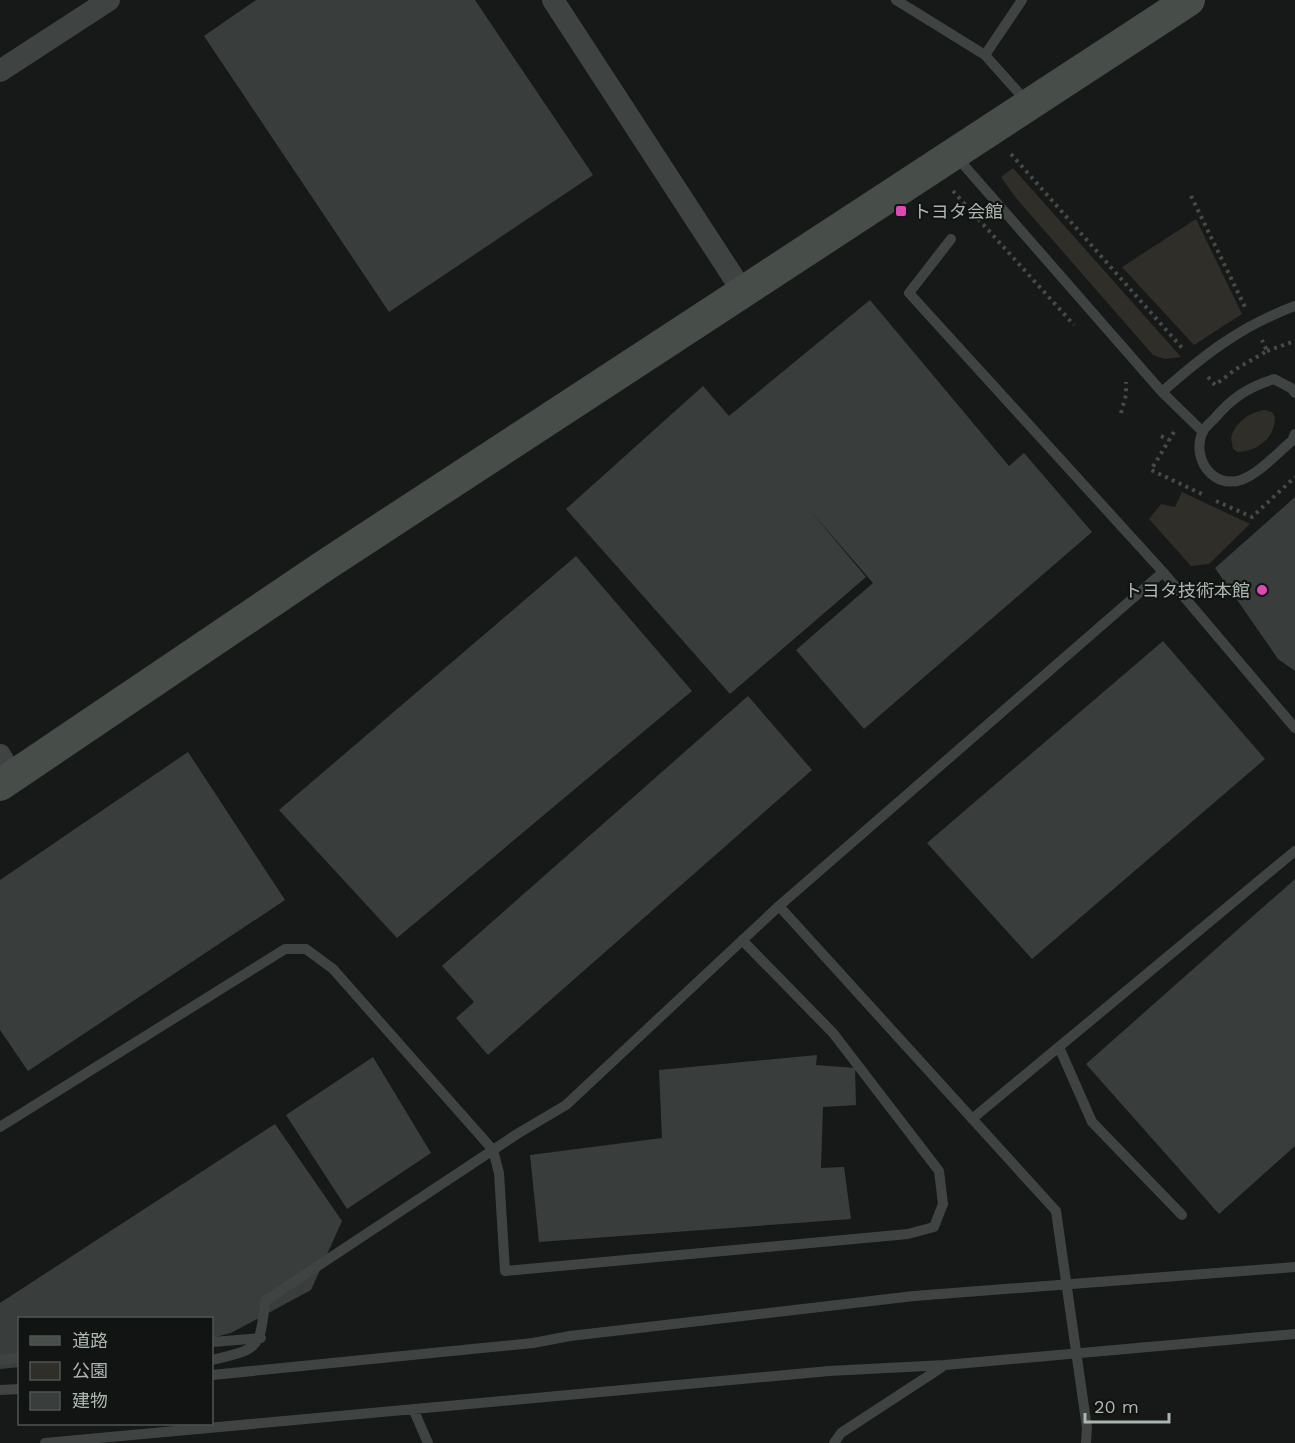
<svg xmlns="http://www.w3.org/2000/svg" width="1295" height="1443" viewBox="0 0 1295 1443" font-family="'Work Sans','Noto Sans JP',sans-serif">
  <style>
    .green { fill: #302e28 }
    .building { fill: #393e3c }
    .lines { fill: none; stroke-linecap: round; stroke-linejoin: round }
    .path { stroke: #454b47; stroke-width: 4; stroke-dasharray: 3 4.5; stroke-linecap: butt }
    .lane { stroke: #3f4442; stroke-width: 10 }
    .street { stroke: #3f4442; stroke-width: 22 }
    .secondary { stroke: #474d49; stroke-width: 32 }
    .lane-bridge { stroke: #3f4442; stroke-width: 10 }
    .poi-dot { fill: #df48b5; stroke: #121413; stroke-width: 2 }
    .labels { text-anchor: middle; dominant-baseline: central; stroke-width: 4.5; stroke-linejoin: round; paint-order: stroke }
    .poi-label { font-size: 18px; fill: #abb7ae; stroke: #121413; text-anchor: start }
  </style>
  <rect width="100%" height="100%" fill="#171918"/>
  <path class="green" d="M1013,168L1181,357L1165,359L1153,355L1016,198L1001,177Z
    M1196,219L1242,314L1194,345L1122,267Z
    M1264,410L1272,412L1275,417C1275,438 1258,451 1238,452L1233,449L1231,438C1235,422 1249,413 1264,410Z
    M1182,492L1250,524L1209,564L1191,566L1149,519L1161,504L1175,507Z"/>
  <path class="building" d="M256,0H475L593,175L389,312L204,36Z
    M870,300L1009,466L1024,453L1092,532L864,729L796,650L873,583L809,509L866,577L730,694L566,509L703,386L729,416Z
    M1295,497V671L1278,659L1215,568Z
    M576,556L692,691L397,938L279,810Z
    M1163,641L1265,759L1032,959L927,843Z
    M748,696L812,770L488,1055L456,1018L474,1002L442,966Z
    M188,752L285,900L28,1071L0,1030V880Z
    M1295,879V1146L1219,1214L1086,1064Z
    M817,1055L816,1065L855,1068L856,1105L823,1107L821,1168L844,1167L851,1219L539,1242L530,1155L662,1138L659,1070Z
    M373,1057L431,1153L347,1209L286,1115Z
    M275,1124L342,1221L311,1290L231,1333L212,1338V1318H20V1367L0,1369V1303Z"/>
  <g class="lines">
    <path class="path" d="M1011,154L1183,349
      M953,191L1074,325
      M1191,196L1245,307
      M1267,351L1295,341
      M1208,377L1215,385L1236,369L1267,351L1262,340
      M1121,413L1126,395V382
      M1174,432L1151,470L1204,495
      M1161,436L1169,440
      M1216,501L1252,517L1295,477"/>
    <path class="lane" d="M896,0L985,55L1027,102
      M985,55L1022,0
      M955,155L1162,392C1205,354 1241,326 1295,306
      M951,239L909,293L1163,572L1295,728
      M1162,392L1203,432
      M1295,393L1291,388L1274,379C1248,387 1232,398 1214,419C1210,423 1204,428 1202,433C1192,458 1212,489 1241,480C1260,473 1276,454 1292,441L1295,434
      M779,906L1056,1211
      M1059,1047L1092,1122L1182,1215
      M972,1119L1295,851
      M0,1127L285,949H306L333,969L493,1150L499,1173L505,1271L908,1234L934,1227L943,1204L939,1171L833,1033L742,940
      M212,1342L261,1338
      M0,1360L20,1358
      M212,1360C259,1349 260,1349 265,1301L517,1134L566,1105L779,906L1163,572
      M212,1375L533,1343L570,1336L914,1296L1295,1267
      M0,1390L20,1389
      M414,1411L428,1443
      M45,1443L829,1371L945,1365L1295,1334
      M834,1443L841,1433L942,1367
      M1086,1443L1087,1428"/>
    <path class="street" d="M553,0L743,292
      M0,71L109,0
      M0,755L13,777"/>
    <path class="secondary" d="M0,785L324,566L1189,0"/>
    <path class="lane-bridge" d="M1056,1211L1087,1428"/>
  </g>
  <g class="poi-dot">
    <rect x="895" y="205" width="12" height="12" rx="3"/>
    <circle cx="1262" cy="590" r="6"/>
  </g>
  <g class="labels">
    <g class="poi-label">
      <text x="913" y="211">トヨタ会館</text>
      <text x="1250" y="590" text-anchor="end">トヨタ技術本館</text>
    </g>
  </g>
  <rect x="18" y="1317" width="195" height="108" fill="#121413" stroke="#4f5551" stroke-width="1.5"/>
  <rect x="30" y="1336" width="30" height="9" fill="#474d49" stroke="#4f5551" stroke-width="1.5"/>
  <text x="72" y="1347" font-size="18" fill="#abb7ae">道路</text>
  <rect x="30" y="1362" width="30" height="18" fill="#302e28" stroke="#4f5551" stroke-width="1.5"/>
  <text x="72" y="1377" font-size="18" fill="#abb7ae">公園</text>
  <rect x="30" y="1392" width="30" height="18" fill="#393e3c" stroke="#4f5551" stroke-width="1.5"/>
  <text x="72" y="1407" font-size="18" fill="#abb7ae">建物</text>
  <path d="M1085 1413v9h84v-9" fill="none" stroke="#abb7ae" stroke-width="3"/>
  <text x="1094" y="1413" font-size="18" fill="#abb7ae" stroke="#121413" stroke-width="4.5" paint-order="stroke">20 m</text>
</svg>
